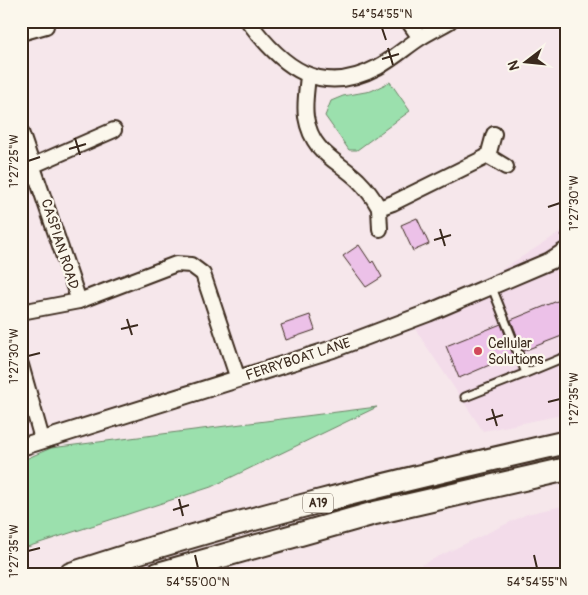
<svg xmlns="http://www.w3.org/2000/svg" width="588" height="595" viewBox="0 0 588 595" font-family="Pangolin,sans-serif">
  <style>
    .built { fill: #f3dcea }
    .green { fill: #9be0ad; stroke: #6b8566 }
    .building { fill: #ecc1e8; stroke: #3b2a1e }
    .lines { fill: none; stroke-linecap: round; stroke-linejoin: round }
    .service-casing { stroke: #3b2a1e; stroke-width: 11 }
    .minor-casing { stroke: #3b2a1e; stroke-width: 18 }
    .tertiary-casing { stroke: #3b2a1e; stroke-width: 20 }
    .trunk-casing { stroke: #3b2a1e; stroke-width: 26 }
    .path { stroke: #3b2a1e; stroke-width: 2.5; stroke-dasharray: 4 4; stroke-linecap: butt }
    .service { stroke: #fbf7ec; stroke-width: 7 }
    .minor { stroke: #fbf7ec; stroke-width: 14 }
    .tertiary { stroke: #fbf7ec; stroke-width: 16 }
    .trunk { stroke: #fbf7ec; stroke-width: 22 }
    .ticks { fill: none; stroke: #3b2a1e; stroke-width: 2 }
    .poi-dot { fill: #d1495b; stroke: #fbf7ec; stroke-width: 2 }
    .labels { text-anchor: middle; dominant-baseline: central; stroke-width: 4.5; stroke-linejoin: round; paint-order: stroke }
    .shield { fill: #fbf7ec; stroke: #75685c; stroke-width: 1 }
    .shield-label { font-size: 12px; font-weight: bold; fill: #3b2a1e }
    .street-label { font-size: 14px; fill: #3b2a1e; stroke: #fbf7ec }
    .poi-label { font-size: 14px; fill: #3b2a1e; stroke: #fbf7ec; text-anchor: start }
    .neatline { fill: none; stroke: #3b2a1e; stroke-width: 2 }
    .ticks-label { font-size: 12px; text-anchor: middle; fill: #3b2a1e }
  </style>
  <rect width="100%" height="100%" fill="#f6e7eb"/>
  <filter id="ink" filterUnits="userSpaceOnUse"><feTurbulence type="fractalNoise" baseFrequency=".02" numOctaves="2"/><feDisplacementMap in="SourceGraphic" scale="10" xChannelSelector="R" yChannelSelector="G"/><feConvolveMatrix kernelMatrix="1 2 1 2 8 2 1 2 1" color-interpolation-filters="sRGB"/></filter>
  <g filter="url(#ink)">
    <path class="built" d="M567,228V414L483,431L413,326Z
      M567,505V574H402L527,514Z"/>
    <path class="green" d="M390,82L410,111L357,150H349L325,116L331,101L343,96L371,91Z
      M377,407L211,487L21,549V461L51,448Z"/>
    <path class="building" d="M417,218L429,244L413,251L401,225Z
      M359,245L371,263L373,261L382,277L366,287L343,256Z
      M567,297V334L523,351L511,320Z
      M310,315L315,330L286,340L281,325Z
      M501,324L513,355L459,378L446,346Z"/>
    <g class="lines">
      <g class="service-casing">
        <path id="service" d="M491,285L526,373L567,356
          M465,397L526,373"/>
      </g>
      <g class="minor-casing">
        <path id="minor" d="M248,21C282,67 320,98 378,67C393,59 406,47 420,38C429,32 440,27 450,21
          M408,21L420,38
          M21,33L46,26
          M308,75C307,89 304,104 306,117C312,153 336,159 358,180C367,189 373,197 379,208L393,203L488,156L494,134
          M21,132L79,301
          M488,156L506,167
          M34,165L114,130
          M379,208L380,229
          M21,312L79,301L176,264L191,265L203,274L238,379
          M21,365L42,439"/>
      </g>
      <g class="tertiary-casing">
        <path id="tertiary" d="M21,447L333,349L428,313L550,261L567,250"/>
      </g>
      <g class="trunk-casing">
        <path id="trunk" d="M71,574C233,520 400,480 567,442
          M158,574L375,513L567,469"/>
      </g>
      <path class="path" d="M561,236L567,230"/>
      <use href="#service" class="service"/>
      <use href="#minor" class="minor"/>
      <use href="#tertiary" class="tertiary"/>
      <use href="#trunk" class="trunk"/>
    </g>
  </g>
  <path class="ticks" d="M382,28L386,40M388,48L393,65M382,59L399,54M75,138L80,155M69,149L86,144M28,161L40,157M548,207L560,203M440,229L445,246M434,240L451,235M127,319L132,335M121,329L138,325M28,356L40,353M548,402L560,399M492,409L497,426M486,420L503,415M179,499L183,516M173,510L189,505M28,551L40,548M195,555L198,568M534,555L537,568"/>
  <circle class="poi-dot" cx="478" cy="351" r="5"/>
  <g class="labels">
    <rect class="shield" x="303" y="493.5" width="30" height="19" rx="4"/>
    <g class="shield-label">
      <text x="318" y="503">A19</text>
    </g>
    <g class="street-label">
      <text transform="translate(60 244) rotate(72)">CASPIAN ROAD</text>
      <text transform="translate(298 359) rotate(-18)">FERRYBOAT LANE</text>
    </g>
    <g class="poi-label">
      <text x="488" y="343">Cellular<tspan x="488" dy="16">Solutions</tspan></text>
    </g>
  </g>
  <rect width="588" height="595" fill="none" stroke="#fbf7ec" stroke-width="55"/>
  <g transform="translate(526 62) rotate(254)" stroke="#fbf7ec" stroke-width="4" paint-order="stroke">
  <path d="M0-4L9 19L0 12L-9 19Z" fill="#3b2a1e"/>
  <text y="-8" font-size="14" font-weight="bold" text-anchor="middle" fill="#3b2a1e">N</text>
  </g>
  <rect x="28" y="28" width="532" height="540" class="neatline"/>
  <g class="ticks-label">
    <text x="382" y="18">54°54'55"N</text>
    <text transform="translate(14 161) rotate(-90)" y="4">1°27'25"W</text>
    <text transform="translate(574 203) rotate(-90)" y="4">1°27'30"W</text>
    <text transform="translate(14 356) rotate(-90)" y="4">1°27'30"W</text>
    <text transform="translate(574 399) rotate(-90)" y="4">1°27'35"W</text>
    <text transform="translate(14 551) rotate(-90)" y="4">1°27'35"W</text>
    <text x="198" y="586">54°55'00"N</text>
    <text x="537" y="586">54°54'55"N</text>
  </g>
</svg>
